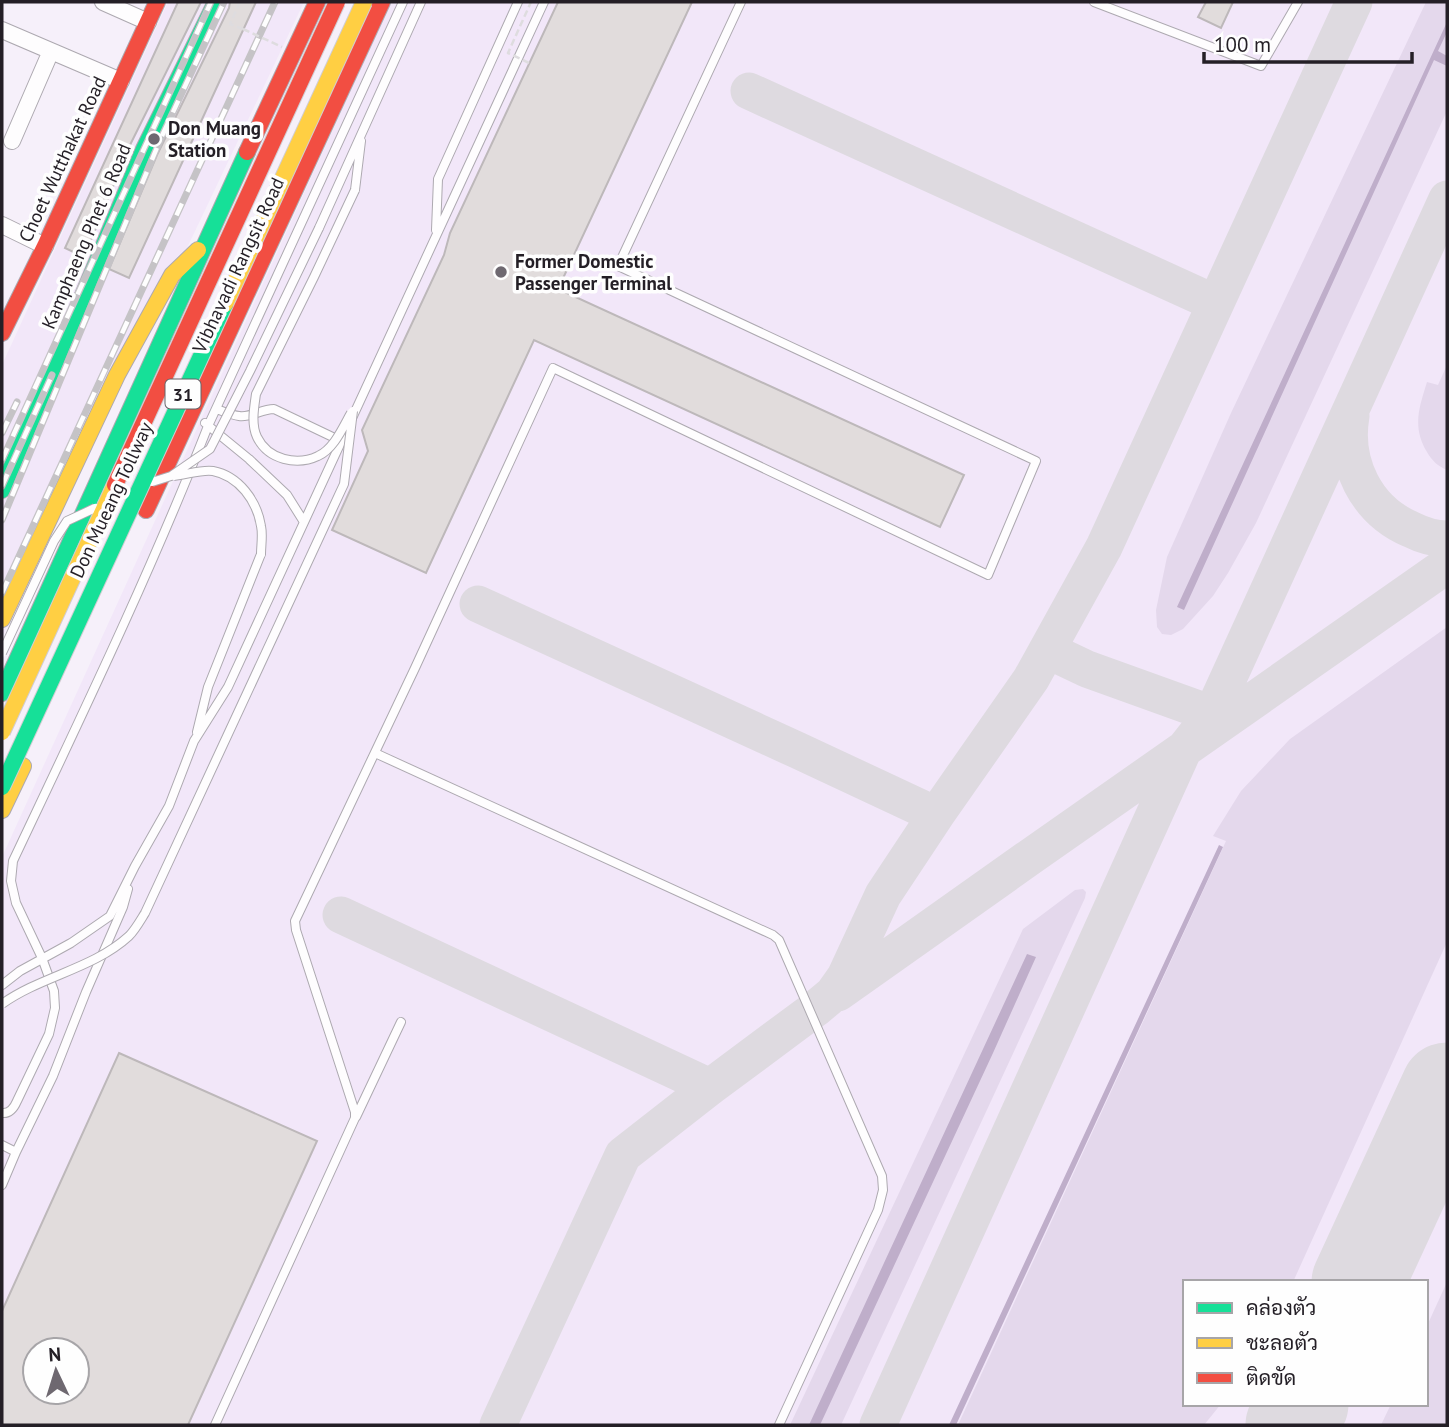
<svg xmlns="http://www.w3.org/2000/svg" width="1449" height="1427" viewBox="0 0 1449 1427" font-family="'PT Sans',Sarabun,sans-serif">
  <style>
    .built { fill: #f2e7f9; fill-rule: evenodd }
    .green { fill: #e4d8ec }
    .water { fill: #bfaeca }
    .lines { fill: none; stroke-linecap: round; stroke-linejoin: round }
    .taxiway { stroke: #dedae0; stroke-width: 37 }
    .runway { stroke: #dedae0; stroke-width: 93 }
    .building { fill: #e1dcdc; stroke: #bdb8ba; stroke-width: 2; fill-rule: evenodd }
    .lane-casing { stroke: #ada9b0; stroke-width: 10 }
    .street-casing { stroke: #ada9b0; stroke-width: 18 }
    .fast-casing { stroke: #ada9b0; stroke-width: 18 }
    .slow-casing { stroke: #ada9b0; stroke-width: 18 }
    .jam-casing { stroke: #ada9b0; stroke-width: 18 }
    .path { stroke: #dedcdf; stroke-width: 2.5; stroke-dasharray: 7 3.5; stroke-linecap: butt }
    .lane { stroke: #fefdfe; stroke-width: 8 }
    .street { stroke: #fefdfe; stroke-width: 16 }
    .fast { stroke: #16e098; stroke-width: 16 }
    .slow { stroke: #ffcf43; stroke-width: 16 }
    .jam { stroke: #f24e42; stroke-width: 16 }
    .rail-casing { stroke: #c5c3c6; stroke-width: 7 }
    .rail { stroke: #fefefe; stroke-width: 4.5; stroke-dasharray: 13; stroke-linecap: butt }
    .lane-bridge-casing { stroke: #ada9b0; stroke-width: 10; stroke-linecap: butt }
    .fast-bridge-casing { stroke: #d0cdd2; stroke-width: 18; stroke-linecap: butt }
    .slow-bridge-casing { stroke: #d0cdd2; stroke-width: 18; stroke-linecap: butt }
    .jam-bridge-casing { stroke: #d0cdd2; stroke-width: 18; stroke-linecap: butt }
    .path-bridge { stroke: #dedcdf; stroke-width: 2.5; stroke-dasharray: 7 3.5; stroke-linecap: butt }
    .lane-bridge { stroke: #fefdfe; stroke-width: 8 }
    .fast-bridge { stroke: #16e098; stroke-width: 16 }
    .slow-bridge { stroke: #ffcf43; stroke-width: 16 }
    .jam-bridge { stroke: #f24e42; stroke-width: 16 }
    .poi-dot { fill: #6e6870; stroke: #fefefe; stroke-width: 2.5 }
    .labels { text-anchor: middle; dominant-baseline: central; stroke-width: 7; stroke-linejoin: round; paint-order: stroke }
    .shield { fill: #fefefe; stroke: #656267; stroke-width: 2 }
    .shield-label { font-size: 18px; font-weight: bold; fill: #241f26 }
    .poi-label { font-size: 19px; font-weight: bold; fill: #241f26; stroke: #fefefe; text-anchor: start }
    .street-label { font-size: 19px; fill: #241f26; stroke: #fefefe }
  </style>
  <rect width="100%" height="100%" fill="#f6f0fa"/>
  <path class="built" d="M168,2H304L2,637V365Z
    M391,2H1447V1425H2V857ZM1185,1282H1426V1404H1185ZM35,1350H77V1392H35Z"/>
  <path class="green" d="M1426,2H1447V111L1256,523L1228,573L1213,596L1183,629L1171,635L1162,634L1157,627L1156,610L1167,557L1231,413Z
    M1447,365V470C1438,466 1432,461 1427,452C1412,427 1419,408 1427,382L1438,385Z
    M1447,627V942L1293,1282H1185V1404H1221L1204,1425H958L1226,841L1213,836L1241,791L1290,739Z
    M1083,889L1086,892L1085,898L841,1425H790L1023,929L1075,890Z
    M1447,1282V1425H1381L1391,1404H1426V1328Z"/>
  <path class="water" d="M1447,22V32L1438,51L1447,56V66L1434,60L1184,610L1177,607Z
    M1219,845L1223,847L956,1425H949Z
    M1027,954L1036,957L993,1053L820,1425H809Z"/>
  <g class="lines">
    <path class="taxiway" d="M749,91L1215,303
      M1351,416C1343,463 1366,510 1410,529C1422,535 1434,539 1447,539
      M478,604L797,750L936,815
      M1047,650L1087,669L1212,714
      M341,915L710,1087
      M838,993L1030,857L1447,565
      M498,1425L623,1155L710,1087L815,1009L833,994L845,977L883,895L936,815L1031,679L1104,547L1354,2
      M878,1425L1183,751L1212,714L1447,199
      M1265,1425L1281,1404"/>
    <path class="runway" d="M1358,1282L1447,1089
      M1292,1425L1302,1404"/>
  </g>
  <path class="building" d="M178,2H201L131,143L84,257L65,248Z
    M230,2H256L129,278L109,269L157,155L229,8Z
    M558,2H692L558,289L964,475L940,527L534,340L426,573L332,530L368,451L362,430L444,255L450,233Z
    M1206,2H1233L1221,28L1198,17Z
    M119,1053L317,1141L188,1425H2V1311ZM35,1350H77V1392H35Z"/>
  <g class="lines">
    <g class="lane-casing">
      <path id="lane" d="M1094,2L1261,66L1298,2
        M355,190L361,141
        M319,228L421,2
        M436,230L438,179L518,2
        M216,409C223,411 231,415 239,416C251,418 261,409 274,409L341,441
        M205,423L249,459L287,495L304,522
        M197,732L208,687L261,554
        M375,753L773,935L779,940L882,1176L883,1190L878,1210L779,1425
        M2,985L20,971L71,943L110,916L135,866L169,806L194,741L228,687L544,2
        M2,1113C10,1114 14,1108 17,1101L49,1034L55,1008L54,991L42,958L16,903L11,881L13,861C81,717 150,574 208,426L403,2
        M356,1117L401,1022
        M2,1145L16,1152
        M2,1185L16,1152L53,1076L86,992L123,907L128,889
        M215,1425L355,1118V1112L296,930L295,921L415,668L553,368L988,575L1036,461L618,266L741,2"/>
    </g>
    <g class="street-casing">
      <path id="street" d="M103,2L148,22
        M2,30L121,81
        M12,141L51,51
        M2,225L45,246"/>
    </g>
    <g class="fast-casing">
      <path id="fast" d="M2,490L144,149L216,2
        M2,693L247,152"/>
    </g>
    <g class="slow-casing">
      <path id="slow" d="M2,619L117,375L172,275L198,250
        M2,810L23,766"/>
    </g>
    <g class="jam-casing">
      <path id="jam" d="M247,152L317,2
        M2,333L45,246L157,2
        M146,510L382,2"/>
    </g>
    <path class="path" d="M240,2L230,24L243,29"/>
    <use href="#lane" class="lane"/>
    <use href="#street" class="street"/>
    <use href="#fast" class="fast"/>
    <use href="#slow" class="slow"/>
    <use href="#jam" class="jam"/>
    <g class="rail-casing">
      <path id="rail" d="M2,433L17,402
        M2,460L211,2
        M2,486L52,375
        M2,520L161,138L224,2
        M2,593L275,2"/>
    </g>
    <use href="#rail" class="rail"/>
    <g class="lane-bridge-casing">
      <path id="lane-bridge" d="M351,413C343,427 334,449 318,456C297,466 268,460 257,437C251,424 254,408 256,394L314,277L355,190
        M174,476C186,475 202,469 213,471C239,476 257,501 261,526C263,535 261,545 261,554
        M152,482L171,476L210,449L250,371L319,228
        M2,653L54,541L67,521L95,508
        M2,1004C41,976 93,969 129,936C135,930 140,921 145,913L344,484L353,411"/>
    </g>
    <g class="fast-bridge-casing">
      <path id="fast-bridge" d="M2,787L225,304"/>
    </g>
    <g class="slow-bridge-casing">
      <path id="slow-bridge" d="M225,304L364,2
        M2,732L115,485"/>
    </g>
    <g class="jam-bridge-casing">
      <path id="jam-bridge" d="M115,485L337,2"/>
    </g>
    <path class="path-bridge" d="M243,29L282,47
      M529,63L508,53L531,2"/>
    <use href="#lane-bridge" class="lane-bridge"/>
    <use href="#fast-bridge" class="fast-bridge"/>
    <use href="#slow-bridge" class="slow-bridge"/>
    <use href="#jam-bridge" class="jam-bridge"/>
  </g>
  <g class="poi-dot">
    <circle cx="154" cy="139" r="7"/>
    <circle cx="501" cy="272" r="7"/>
  </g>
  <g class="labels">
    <rect class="shield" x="165.5" y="379.5" width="35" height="29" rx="5"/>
    <g class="shield-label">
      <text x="183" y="394">31</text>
    </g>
    <g class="poi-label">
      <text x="168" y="128">Don Muang<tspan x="168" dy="22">Station</tspan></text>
      <text x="515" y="261">Former Domestic<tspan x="515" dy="22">Passenger Terminal</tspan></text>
    </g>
    <g class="street-label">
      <text transform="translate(62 159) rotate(-65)">Choet Wutthakat Road</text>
      <text transform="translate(86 236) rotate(-67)">Kamphaeng Phet 6 Road</text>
      <text transform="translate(238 265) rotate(-65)">Vibhavadi Rangsit Road</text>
      <text transform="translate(111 500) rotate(-65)">Don Mueang Tollway</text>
    </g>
  </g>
  <rect width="1449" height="1427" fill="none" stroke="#241f26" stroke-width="7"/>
  <rect x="1183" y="1280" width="245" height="126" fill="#fefefe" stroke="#a7a5a8" stroke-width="2"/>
  <rect x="1197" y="1303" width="35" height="10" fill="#16e098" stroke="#a7a5a8" stroke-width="2"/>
  <text x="1246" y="1315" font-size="21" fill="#241f26">คล่องตัว</text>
  <rect x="1197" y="1338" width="35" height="10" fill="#ffcf43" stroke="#a7a5a8" stroke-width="2"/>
  <text x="1246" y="1350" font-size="21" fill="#241f26">ชะลอตัว</text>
  <rect x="1197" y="1373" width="35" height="10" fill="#f24e42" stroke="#a7a5a8" stroke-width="2"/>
  <text x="1246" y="1385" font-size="21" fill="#241f26">ติดขัด</text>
  <g transform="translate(56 1371) rotate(356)"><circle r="33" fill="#fefefe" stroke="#a7a5a8" stroke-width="2"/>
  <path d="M0-5L12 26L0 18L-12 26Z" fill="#6e6870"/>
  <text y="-10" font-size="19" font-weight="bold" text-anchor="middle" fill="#241f26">N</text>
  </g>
  <path d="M1204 52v10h208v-10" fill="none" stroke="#241f26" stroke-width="3.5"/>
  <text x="1214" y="52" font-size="21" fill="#241f26" stroke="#fefefe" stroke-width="5" paint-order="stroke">100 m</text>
</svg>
